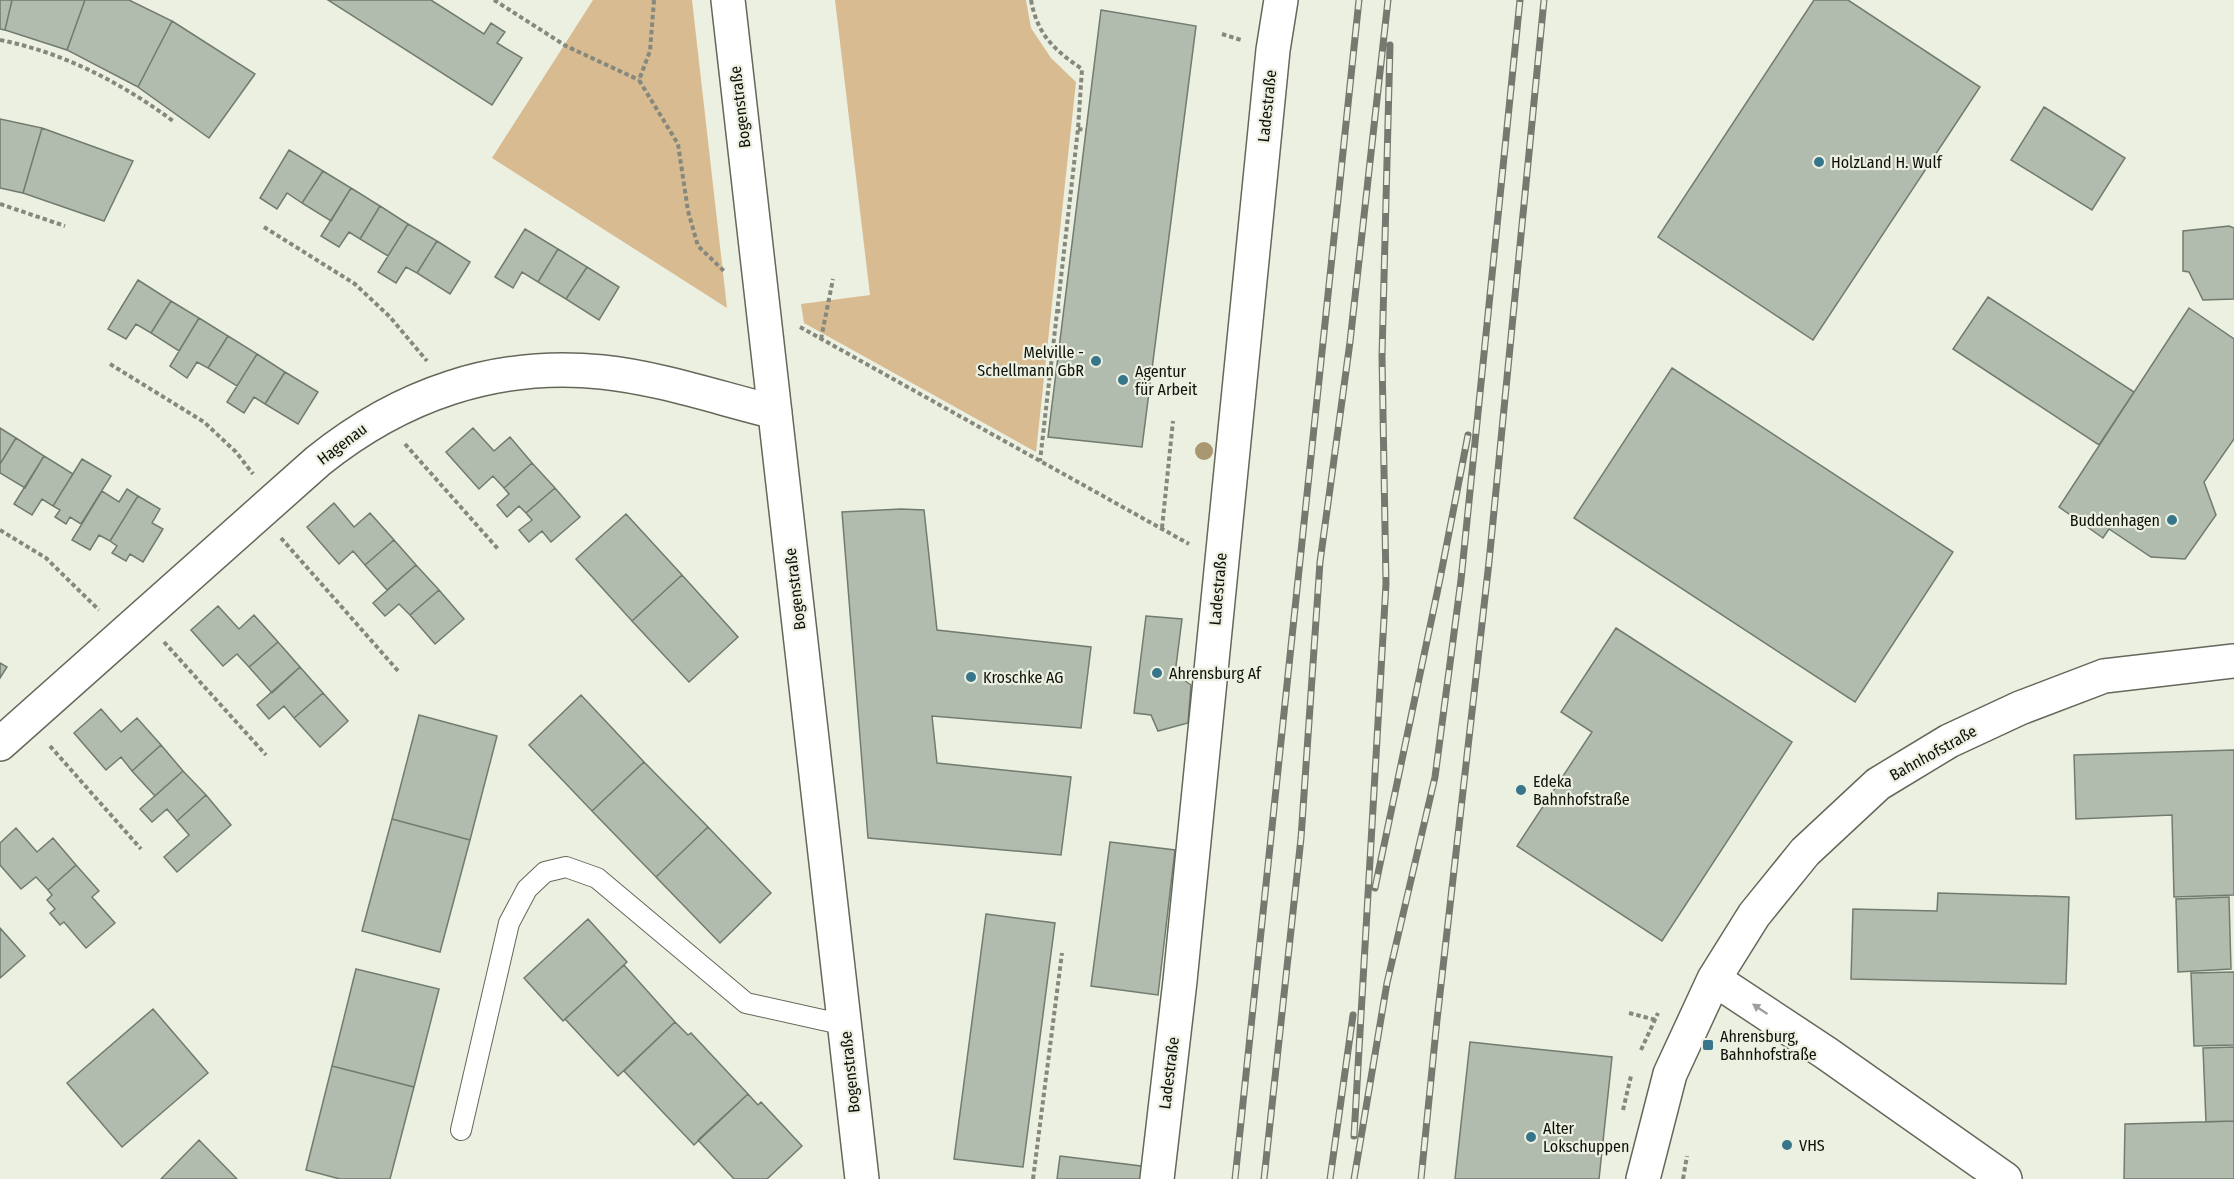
<svg xmlns="http://www.w3.org/2000/svg" width="2234" height="1179" viewBox="0 0 2234 1179" font-family="'Fira Sans Condensed',sans-serif">
  <style>
    .green { fill: #d8bb91 }
    .building { fill: #b1bbae; stroke: #717b6f; stroke-width: 1.5 }
    .lines { fill: none; stroke-linecap: round; stroke-linejoin: round }
    .service-casing { stroke: #64685a; stroke-width: 22 }
    .minor-casing { stroke: #64685a; stroke-width: 36 }
    .path { stroke: #85887d; stroke-width: 4; stroke-dasharray: 4.5 3; stroke-linecap: butt }
    .service { stroke: #fff; stroke-width: 20 }
    .minor { stroke: #fff; stroke-width: 33 }
    .rail-casing { stroke: #76796f; stroke-width: 7 }
    .rail { stroke: #ecf0e1; stroke-width: 4.5; stroke-dasharray: 14; stroke-linecap: butt }
    .tree { fill: #a89770 }
    .oneway { fill: #9f9f9d }
    .poi-dot { fill: #37758a; stroke: #ecf0e1; stroke-width: 2 }
    .labels { text-anchor: middle; dominant-baseline: central; stroke-width: 4.5; stroke-linejoin: round; paint-order: stroke }
    .street-label { font-size: 16px; fill: #0e100a; stroke: #ecf0e1 }
    .poi-label { font-size: 16px; fill: #0e100a; stroke: #ecf0e1; text-anchor: start }
  </style>
  <rect width="100%" height="100%" fill="#ecf0e1"/>
  <path class="green" d="M593,0H692L727,308L492,158Z
    M835,0H1026L1031,28L1051,58L1076,82L1036,452L804,323L801,304L870,295Z"/>
  <path class="building" d="M0,0H12L5,30L0,29Z
    M12,0H85L67,50L5,30Z
    M85,0H129L172,21L138,87L67,50Z
    M328,0H431L484,34L491,23L505,32L497,43L522,58L492,105Z
    M1814,0H1848L1980,87L1813,340L1658,237Z
    M1101,10L1196,26L1142,447L1048,437Z
    M172,21L255,74L209,138L138,87Z
    M2044,107L2125,158L2092,210L2011,160Z
    M0,119L42,128L23,193L0,188Z
    M42,128L133,161L104,221L23,193Z
    M289,150L323,171L302,203L287,193L277,209L260,198Z
    M323,171L351,188L331,221L302,203Z
    M351,188L380,206L360,239L349,232L339,247L321,236Z
    M380,206L408,224L388,256L360,239Z
    M408,224L437,241L417,273L406,267L396,283L378,272Z
    M2229,226L2234,228V299L2203,300L2189,272L2183,271V231Z
    M525,229L558,249L538,282L522,272L513,288L495,277Z
    M437,241L470,262L450,294L417,273Z
    M558,249L587,267L566,299L538,282Z
    M587,267L619,287L599,320L566,299Z
    M138,280L171,301L151,333L136,324L126,339L108,329Z
    M1988,297L2134,392L2099,445L1953,349Z
    M171,301L199,318L179,351L151,333Z
    M2189,308L2234,339V439L2204,482L2216,515L2185,559L2151,557L2109,529L2103,538L2059,507Z
    M199,318L228,336L208,368L197,362L187,378L170,366Z
    M228,336L257,354L237,386L208,368Z
    M257,354L285,372L265,404L254,397L244,413L227,402Z
    M1672,368L1953,552L1855,702L1574,518Z
    M285,372L318,392L298,424L265,404Z
    M0,428L16,438L0,464Z
    M473,428L494,451L510,437L532,463L504,488L493,476L479,489L446,452Z
    M16,438L44,456L25,488L0,473V464Z
    M44,456L73,474L53,506L42,499L32,515L14,504Z
    M82,459L111,476L81,524L70,517L66,524L55,517L60,510L53,506Z
    M532,463L555,488L526,513L519,506L507,517L497,505L509,494L504,488Z
    M555,488L580,517L551,542L542,531L529,542L519,530L532,520L526,513Z
    M127,489L138,496L110,541L99,535L90,550L72,540L102,491L119,502Z
    M138,496L160,509L152,523L163,529L143,562L130,554L126,561L112,553L117,546L110,541Z
    M334,503L354,527L370,513L394,540L365,565L353,551L339,564L307,527Z
    M901,509L924,510L937,630L1091,647L1081,728L932,716L937,763L1071,777L1061,855L868,838L842,512Z
    M626,514L682,575L632,621L576,559Z
    M394,540L416,565L387,590L365,565Z
    M416,565L439,590L410,615L399,604L385,616L373,603Z
    M682,575L738,637L689,682L632,621Z
    M439,590L464,619L435,644L410,615Z
    M218,606L239,629L254,615L278,642L249,667L237,654L223,666L191,630Z
    M1146,616L1182,619L1175,674L1191,685L1188,723L1158,731L1151,715L1134,713Z
    M1616,628L1792,742L1662,941L1517,846L1592,732L1561,712Z
    M278,642L300,667L272,693L249,667Z
    M0,663L7,667L0,678Z
    M300,667L323,693L294,718L284,706L269,719L257,705Z
    M323,693L348,721L320,747L294,718Z
    M581,695L644,762L592,811L529,745Z
    M101,709L121,732L137,718L161,745L132,771L121,757L106,770L74,733Z
    M419,715L497,736L470,840L392,819Z
    M161,745L183,771L155,796L132,771Z
    M2234,750V895L2174,897L2172,815L2076,819L2074,755Z
    M644,762L708,827L656,877L592,811Z
    M183,771L206,795L177,821L167,809L152,822L140,809Z
    M206,795L231,825L177,872L164,857L189,835L177,821Z
    M392,819L470,840L440,952L362,931Z
    M708,827L771,893L720,943L656,877Z
    M16,828L37,852L53,838L76,865L48,890L36,877L21,889L0,865V843Z
    M1110,842L1175,850L1158,995L1091,986Z
    M76,865L99,891L92,897L115,923L86,948L64,922L60,925L50,913L55,909L47,900L52,895L48,890Z
    M1938,893L2069,897L2066,984L1851,979L1853,909L1937,911Z
    M2229,897L2231,969L2178,972L2176,899Z
    M986,914L1055,923L1023,1167L954,1159Z
    M588,919L627,962L563,1021L524,978Z
    M0,928L25,956L0,978Z
    M624,965L675,1022L618,1076L565,1019Z
    M356,969L439,989L414,1087L332,1066Z
    M2234,972V1045L2194,1046L2191,973Z
    M153,1009L208,1073L122,1147L67,1083Z
    M675,1022L688,1035L691,1033L748,1094L694,1145L624,1071Z
    M1470,1042L1612,1057L1599,1179H1455Z
    M2234,1047V1121L2206,1122L2203,1048Z
    M332,1066L414,1087L390,1179H340L306,1170Z
    M748,1094L758,1105L761,1102L802,1146L767,1179H734L698,1140Z
    M2234,1121V1179H2124L2125,1124Z
    M199,1140L237,1179H161Z
    M1060,1156L1149,1167L1147,1179H1057Z"/>
  <g class="lines">
    <g class="service-casing">
      <path id="service" d="M461,1130L509,923L527,889L545,872L566,867L597,878L746,1003L845,1025"/>
    </g>
    <g class="minor-casing">
      <path id="minor" d="M728,0L862,1179
        M0,744L318,461C400,395 496,361 602,372C660,378 718,398 775,412
        M1714,979L1826,1053L2005,1179
        M1157,1179L1180,981L1273,50L1281,0
        M1643,1179L1670,1074L1714,979L1754,915L1805,852L1878,784L1949,741L2020,708L2104,676L2234,661"/>
    </g>
    <path class="path" d="M494,0L566,46L639,80
      M654,0L650,51L639,80L678,144L688,211L698,246L724,271
      M1031,0C1037,34 1054,50 1082,69L1078,129L1040,461
      M1222,34L1241,40
      M0,40C62,52 122,83 173,121
      M1078,129L1086,130
      M0,204L65,226
      M264,227L355,284L390,317L427,361
      M1056,311H1063
      M800,327L1189,544
      M821,339L833,279
      M110,364L204,422L236,452L253,474
      M405,444L498,549
      M1162,528L1173,421
      M0,530L46,558L99,610
      M281,538L399,672
      M164,642L266,755
      M50,746L141,849
      M1629,1013L1656,1020
      M1641,1050L1658,1013
      M1623,1110L1631,1076
      M1033,1179L1062,953
      M1683,1179L1687,1156"/>
    <use href="#service" class="service"/>
    <use href="#minor" class="minor"/>
    <g class="rail-casing">
      <path id="rail" d="M1375,888L1440,579L1468,435
        M1354,1136L1386,584L1382,356L1390,45
        M1235,1179L1359,0
        M1264,1179L1301,838L1320,562L1350,342L1388,0
        M1330,1179L1353,1015
        M1354,1179L1387,983L1435,777L1461,580L1520,0
        M1421,1179L1437,1020L1489,562L1544,0"/>
    </g>
    <use href="#rail" class="rail"/>
  </g>
  <circle class="tree" cx="1204" cy="451" r="9"/>
  <defs><path id="oneway-solid" d="M-6-.8H1V-3.2L6.5 0L1 3.2V.8H-6Z" transform="scale(1.5)"/></defs>
  <use class="oneway" href="#oneway-solid" transform="translate(1760 1009) rotate(-146)"/>
  <g class="poi-dot">
    <circle cx="1819" cy="162" r="6"/>
    <circle cx="1096" cy="361" r="6"/>
    <circle cx="1123" cy="380" r="6"/>
    <circle cx="2172" cy="520" r="6"/>
    <circle cx="1157" cy="673" r="6"/>
    <circle cx="971" cy="677" r="6"/>
    <circle cx="1521" cy="790" r="6"/>
    <rect x="1702" y="1039" width="12" height="12" rx="3"/>
    <circle cx="1531" cy="1137" r="6"/>
    <circle cx="1787" cy="1145" r="6"/>
  </g>
  <g class="labels">
    <g class="street-label">
      <text transform="translate(1267 106) rotate(-84)">Ladestraße</text>
      <text transform="translate(740 107) rotate(-97)">Bogenstraße</text>
      <text transform="translate(342 444) rotate(-37)">Hagenau</text>
      <text transform="translate(795 589) rotate(-97)">Bogenstraße</text>
      <text transform="translate(1218 589) rotate(-85)">Ladestraße</text>
      <text transform="translate(1933 753) rotate(-29)">Bahnhofstraße</text>
      <text transform="translate(850 1072) rotate(-96)">Bogenstraße</text>
      <text transform="translate(1169 1073) rotate(-83)">Ladestraße</text>
    </g>
    <g class="poi-label">
      <text x="1831" y="162">HolzLand H. Wulf</text>
      <text x="1084" y="352" text-anchor="end">Melville -<tspan x="1084" dy="18">Schellmann GbR</tspan></text>
      <text x="1135" y="371">Agentur<tspan x="1135" dy="18">für Arbeit</tspan></text>
      <text x="2160" y="520" text-anchor="end">Buddenhagen</text>
      <text x="1169" y="673">Ahrensburg Af</text>
      <text x="983" y="677">Kroschke AG</text>
      <text x="1533" y="781">Edeka<tspan x="1533" dy="18">Bahnhofstraße</tspan></text>
      <text x="1720" y="1036">Ahrensburg,<tspan x="1720" dy="18">Bahnhofstraße</tspan></text>
      <text x="1543" y="1128">Alter<tspan x="1543" dy="18">Lokschuppen</tspan></text>
      <text x="1799" y="1145">VHS</text>
    </g>
  </g>
</svg>
